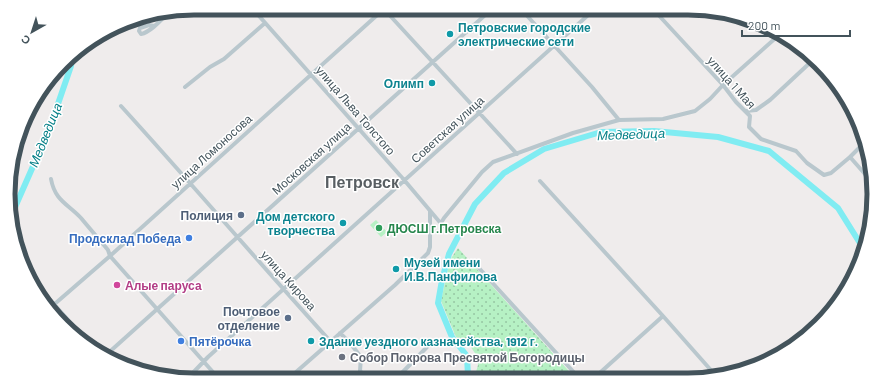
<svg xmlns="http://www.w3.org/2000/svg" width="882" height="388" viewBox="0 0 882 388" font-family="Barlow,sans-serif">
  <style>
    .grass { fill: #b6f1c4 }
    .park { fill: url(#park-dots) }
    .lines { fill: none; stroke-linecap: round; stroke-linejoin: round }
    .river { stroke: #80ecf2; stroke-width: 6 }
    .minor { stroke: #b9c7cd; stroke-width: 4 }
    .culture-dot { fill: #0f9aa8; stroke: #fff; stroke-width: 1.5 }
    .service-dot { fill: #5c6f8a; stroke: #fff; stroke-width: 1.5 }
    .leisure-dot { fill: #2e9e5b; stroke: #fff; stroke-width: 1.5 }
    .shop-dot { fill: #3f7fe0; stroke: #fff; stroke-width: 1.5 }
    .hotel-dot { fill: #d1479c; stroke: #fff; stroke-width: 1.5 }
    .worship-dot { fill: #6b7280; stroke: #fff; stroke-width: 1.5 }
    .labels { text-anchor: middle; dominant-baseline: central; stroke-width: 3; stroke-linejoin: round; paint-order: stroke }
    .culture-label { font-size: 12px; font-weight: bold; fill: #0d838f; stroke: #fff; text-anchor: start }
    .street-label { font-size: 12px; fill: #43535b; stroke: #fff }
    .service-label { font-size: 12px; font-weight: bold; fill: #4e5e75; stroke: #fff; text-anchor: end }
    .leisure-label { font-size: 12px; font-weight: bold; fill: #27864d; stroke: #fff; text-anchor: start }
    .shop-label { font-size: 12px; font-weight: bold; fill: #366cbe; stroke: #fff; text-anchor: end }
    .hotel-label { font-size: 12px; font-weight: bold; fill: #b23c85; stroke: #fff; text-anchor: start }
    .worship-label { font-size: 12px; font-weight: bold; fill: #5b616d; stroke: #fff; text-anchor: start }
    .water-label { font-size: 13px; font-style: italic; fill: #068188; stroke: #fff }
    .district-label { font-size: 16px; font-weight: bold; fill: #585e62; stroke: #fff }
    .rim { fill: none; stroke: #43535b; stroke-width: 5 }
  </style>
  <defs>
    <pattern id="park-dots" width="8" height="8" patternUnits="userSpaceOnUse"><rect width="8" height="8" fill="#b6f1c4"/><path d="M2 2h.1M6 6h.1" fill="none" stroke="#96c6a2" stroke-width="1.8" stroke-linecap="round"/></pattern>
  </defs>
  <rect width="100%" height="100%" fill="#efecec"/>
  <path class="grass" d="M376,220L387,232L381,237L370,225Z"/>
  <path class="park" d="M458,248L576,379H474L478,365L477,356L470,346L456,337L441,301L450,260Z"/>
  <g class="lines">
    <path class="river" d="M12,214L49,130L71,66L72,54
      M462,379L468,376L467,356L452,337L438,303L442,280L449,254L475,204L504,173L544,149L601,132L654,131L718,137L769,151L838,208L863,248"/>
    <path class="minor" d="M252,8L405,181L443,226
      M383,8L517,154
      M520,8L592,87L619,120
      M652,8L723,85L736,102L750,116L749,127L761,139L796,151L807,163L824,175L831,173L850,157L872,182
      M154,26L149,25L140,28L139,31L141,34C151,32 162,19 169,12
      M185,87L210,67L224,59L265,23
      M121,106C192,184 260,264 331,342
      M746,111L756,110L770,100L814,59
      M15,149L18,156
      M850,157L864,143
      M51,179C55,201 68,204 81,218C90,229 99,239 108,250L110,256L220,380
      M540,181L663,316L717,377
      M441,223L444,218L482,172L493,162L573,133L619,120L663,119L695,111L710,99L723,85L779,35
      M478,267L580,379
      M28,275L93,348
      M50,308L110,256L385,8
      M340,333L350,343L361,357L360,371L368,379
      M106,355L493,8
      M187,379L208,357L596,8
      M396,379L427,347
      M593,379L663,316
      M287,380L395,285L428,253L430,247V211"/>
  </g>
  <g class="culture-dot">
    <circle cx="450" cy="34" r="4"/>
    <circle cx="432" cy="83" r="4"/>
    <circle cx="343" cy="223" r="4"/>
    <circle cx="396" cy="269" r="4"/>
    <circle cx="311" cy="341" r="4"/>
  </g>
  <g class="service-dot">
    <circle cx="241" cy="215" r="4"/>
    <circle cx="288" cy="318" r="4"/>
  </g>
  <circle class="leisure-dot" cx="379" cy="228" r="4"/>
  <g class="shop-dot">
    <circle cx="189" cy="238" r="4"/>
    <circle cx="181" cy="341" r="4"/>
  </g>
  <circle class="hotel-dot" cx="117" cy="285" r="4"/>
  <circle class="worship-dot" cx="342" cy="357" r="4"/>
  <g class="labels">
    <g class="culture-label">
      <text x="458" y="27">Петровские городские<tspan x="458" dy="14">электрические сети</tspan></text>
      <text x="424" y="83" text-anchor="end">Олимп</text>
      <text x="335" y="216" text-anchor="end">Дом детского<tspan x="335" dy="14">творчества</tspan></text>
      <text x="404" y="262">Музей имени<tspan x="404" dy="14">И.В.Панфилова</tspan></text>
      <text x="319" y="341">Здание уездного казначейства, 1912 г.</text>
    </g>
    <g class="street-label">
      <text transform="translate(732 82) rotate(48)">улица 1 Мая</text>
      <text transform="translate(356 110) rotate(49)">улица Льва Толстого</text>
      <text transform="translate(447 129) rotate(-42)">Советская улица</text>
      <text transform="translate(211 151) rotate(-42)">улица Ломоносова</text>
      <text transform="translate(311 158) rotate(-42)">Московская улица</text>
      <text transform="translate(289 280) rotate(48)">улица Кирова</text>
    </g>
    <g class="service-label">
      <text x="233" y="215">Полиция</text>
      <text x="280" y="311">Почтовое<tspan x="280" dy="14">отделение</tspan></text>
    </g>
    <g class="leisure-label">
      <text x="387" y="228">ДЮСШ г.Петровска</text>
    </g>
    <g class="shop-label">
      <text x="181" y="238">Продсклад Победа</text>
      <text x="189" y="341" text-anchor="start">Пятёрочка</text>
    </g>
    <g class="hotel-label">
      <text x="125" y="285">Алые паруса</text>
    </g>
    <g class="worship-label">
      <text x="350" y="357">Собор Покрова Пресвятой Богородицы</text>
    </g>
    <g class="water-label">
      <text transform="translate(631 134) rotate(-2)">Медведица</text>
      <text transform="translate(45 135) rotate(-68)">Медведица</text>
    </g>
    <g class="district-label">
      <text x="362" y="181">Петровск</text>
    </g>
  </g>
  <path d="M0 0H882V388H0ZM194 15H688A179 179 0 0 1 867 194V194A179 179 0 0 1 688 373H194A179 179 0 0 1 15 194V194A179 179 0 0 1 194 15Z" fill="#fff" fill-rule="evenodd"/>
  <path class="rim" d="M194 15H688A179 179 0 0 1 867 194V194A179 179 0 0 1 688 373H194A179 179 0 0 1 15 194V194A179 179 0 0 1 194 15Z"/>
  <g transform="translate(32 32) rotate(219)" stroke="#ffffff" stroke-width="3" paint-order="stroke">
  <path d="M0-3L7 15L0 10L-7 15Z" fill="#43535b"/>
  <text y="-6" font-size="11" font-weight="bold" text-anchor="middle" fill="#43535b">С</text>
  </g>
  <path d="M742 30v6h108v-6" fill="none" stroke="#43535b" stroke-width="2"/>
  <text x="748" y="30" font-size="12" fill="#43535b" stroke="#ffffff" stroke-width="3" paint-order="stroke">200 m</text>
</svg>
